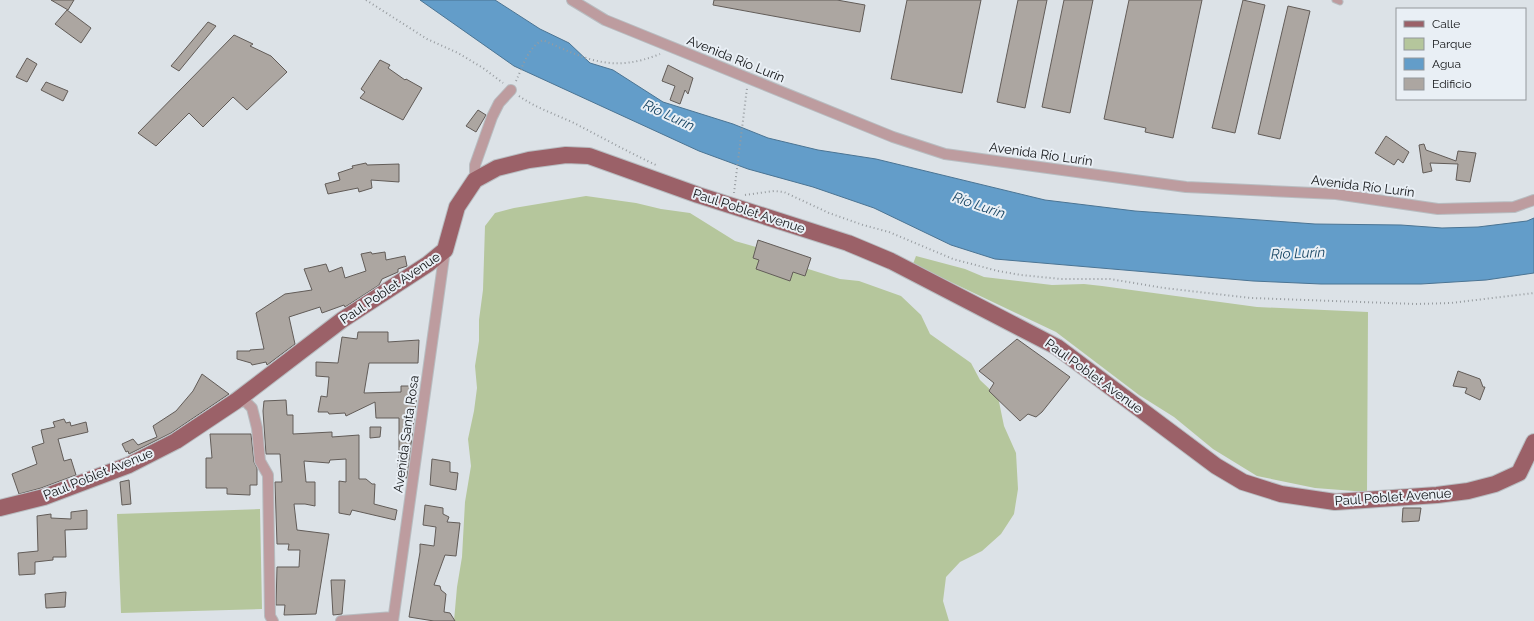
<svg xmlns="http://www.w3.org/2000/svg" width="1534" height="621" viewBox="0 0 1534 621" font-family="Raleway,sans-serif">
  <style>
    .green { fill: #b5c69c }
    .water { fill: #639dc9; stroke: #4b7493 }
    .building { fill: #aca6a1; stroke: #625c58 }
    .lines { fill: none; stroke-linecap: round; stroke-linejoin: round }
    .lane-casing { stroke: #b8bdc1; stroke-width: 7 }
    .street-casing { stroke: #b8bdc1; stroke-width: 12 }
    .primary-casing { stroke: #b8bdc1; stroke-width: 18 }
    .path { stroke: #979ca0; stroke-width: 2; stroke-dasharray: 1 3; stroke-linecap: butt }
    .lane { stroke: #bd9c9f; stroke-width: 5 }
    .street { stroke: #bd9c9f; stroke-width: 10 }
    .primary { stroke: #9b6168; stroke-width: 16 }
    .labels { text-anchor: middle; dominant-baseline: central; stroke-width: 4; stroke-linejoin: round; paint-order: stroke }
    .street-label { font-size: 13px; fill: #121416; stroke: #e9eff5 }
    .water-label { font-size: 14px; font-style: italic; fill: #194664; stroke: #e9eff5 }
  </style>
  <rect width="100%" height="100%" fill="#dce2e7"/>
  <path class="green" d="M586,196L636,203L661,209L690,213L735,241L774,252L786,262L840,279L859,281L901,296L921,315L930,334L971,363L980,380L998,397L1004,426L1016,453L1018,489L1014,514L1001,534L982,551L960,562L946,577L943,601L949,621H454L457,587L462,557L465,502L471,466L468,439L474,411L477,388L475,366L479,341V320L483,290L485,226L495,213L514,208Z
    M916,256L965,269L984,277L1052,285L1084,284L1102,286L1257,307L1368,312L1367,492L1315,488L1257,476L1213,449L1174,417L1139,395L1056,332L913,264Z
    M260,509L262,609L121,613L117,514Z"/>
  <path class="water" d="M420,0H495L540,29L569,43L590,63L613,70L663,102L733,124L768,138L818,150L876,159L1045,200L1135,211L1315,224L1401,225L1442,228L1478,227L1527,221L1534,218V273L1486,280L1421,284H1321L1253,281L995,259L951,245L874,208L813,187L748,169L699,151L514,66Z"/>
  <path class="building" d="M51,0H74L68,10Z
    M714,0H837L865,5L860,32L713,5Z
    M907,0H981L962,93L891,79Z
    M1018,0H1047L1025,108L997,102Z
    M1064,0H1093L1070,113L1042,107Z
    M1129,0H1202L1173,138L1145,132L1146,128L1104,119Z
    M1243,0L1265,5L1235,133L1212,128Z
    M1288,6L1310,11L1280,139L1258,134Z
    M67,10L91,28L81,43L55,24Z
    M208,22L216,26L179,71L171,66Z
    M234,35L253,44L250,46L271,56L287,72L247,110L233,97L203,127L189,113L156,146L138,133Z
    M27,58L37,64L27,82L16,77Z
    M380,60L390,65L388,68L405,80L406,79L422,88L403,120L360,98L365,92L361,89Z
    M668,65L693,78L688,94L685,90L680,104L670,100L675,86L662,81Z
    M46,82L68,91L63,101L41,90Z
    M478,110L486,115L476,132L466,126Z
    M1386,136L1409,152L1403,163L1398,159L1394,165L1375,153Z
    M1424,144L1426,150L1456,161L1458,151L1476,153L1470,182L1456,180L1458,164L1430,163L1432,171L1423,173L1419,145Z
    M366,163L367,165L399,164V182L371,180L372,188L359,192L358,188L328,194L325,184L340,180L338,173L353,168L352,166Z
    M758,240L811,258L805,276L793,272L790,281L756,269L759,260L753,258Z
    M371,252L372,254L385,252L386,260L405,256L407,266L398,269V272L382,279L379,285L345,307L344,305L322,313L320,307L289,317L295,344L267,365L266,362L252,365L251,363L237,359V351H250V350L264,349L256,313L285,294L312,290L304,269L326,264L329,272L342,267L345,278L366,271L361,254Z
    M358,332H388V342L419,340L418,363H369L364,393L401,392V386H418L407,478L397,476L399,454V418H376L375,402L346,416L345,413L329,414L328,412H318L321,396L327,397L329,377L316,376V362L338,363L342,337L357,339Z
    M1017,339L1070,377L1042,412L1036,417L1028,414L1020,421L989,391L994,383L979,371Z
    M1458,371L1480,379L1483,387H1485L1480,400L1465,393L1467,388L1453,386Z
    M202,374L229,394L171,433L129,454L128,451L126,452L122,444L133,439L138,445L157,437L153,426L176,411L193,391Z
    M286,400L287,415H293V434L332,432V437L359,435V479H366L372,484H375L374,504L397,510L395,520L352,510L350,515L339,513V481L346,482V459L330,460L329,463L304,461L306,482H315V506L305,504H294L297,530L329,534L316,614L284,615L285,605H276L277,567H299L300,550H288L289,544H277L275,482H282L280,454H266L263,411L264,401Z
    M64,419L66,423L70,422L71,426L86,422L88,432L58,439L64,461L71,459L76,475L41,488L19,494L12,474L37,464L32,447L44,443L41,430L55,427L53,422Z
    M370,427H381L380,437L370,438Z
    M210,434H251L254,462L257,468V485H250V495L227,494V488H206V458H212Z
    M432,459L450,462V472L458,473L456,490L430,485Z
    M129,480L131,504L122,505L120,482Z
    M425,505L443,508V514L449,517L447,522L460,523L456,556L445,555L434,585L440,586L441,590L446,594L444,612L450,613L455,621H434L409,617L420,552V544L434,546L436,527L423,525Z
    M1403,508H1421L1419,521L1402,522Z
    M87,510V529L65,530L66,557H53V560L35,562V574L19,575L18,553L38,551L37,516L51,514V518L71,519V512Z
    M331,580H345L342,614L333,615Z
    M66,592L65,607L46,608L45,594Z"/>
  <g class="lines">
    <g class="lane-casing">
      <path id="lane" d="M1335,0L1340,2"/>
    </g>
    <g class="street-casing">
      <path id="street" d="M572,0L605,20L893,137L945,154L1186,187L1336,194L1438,209L1514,207L1534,200
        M475,180V165L492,117L499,103L511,90
        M236,401L246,402L252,408L257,428L260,461L268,475L270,616L273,621
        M341,621L393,617
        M393,621L445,250"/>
    </g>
    <g class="primary-casing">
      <path id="primary" d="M0,508L44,497L129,465L176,441L236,401L342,320L428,264L445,250L457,207L475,180L497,168L529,160L566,155L589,156L698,195L848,243L891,261L1057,347L1216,466L1243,482L1281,494L1335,502L1437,495L1468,491L1495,484L1519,473L1534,442"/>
    </g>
    <path class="path" d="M366,0L427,39L458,53L483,68L503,83
      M516,81C523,66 528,47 543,40C587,60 613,73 660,54
      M519,96C536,108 555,114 574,123C601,137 628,152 656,165
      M734,193L747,88
      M745,195L774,191L784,192L829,213L863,225L889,232L953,259L998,271L1021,275L1061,279H1110L1164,288L1251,298L1416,304L1451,303L1534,293"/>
    <use href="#lane" class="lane"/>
    <use href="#street" class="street"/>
    <use href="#primary" class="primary"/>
  </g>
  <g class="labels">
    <g class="street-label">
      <text transform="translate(736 59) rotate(22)">Avenida Río Lurín</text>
      <text transform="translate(1041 154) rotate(8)">Avenida Río Lurín</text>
      <text transform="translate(1363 186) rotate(7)">Avenida Río Lurín</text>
      <text transform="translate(749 211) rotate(18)">Paul Poblet Avenue</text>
      <text transform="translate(390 288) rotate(-34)">Paul Poblet Avenue</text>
      <text transform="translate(1094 376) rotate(36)">Paul Poblet Avenue</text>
      <text transform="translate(406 434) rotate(-82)">Avenida Santa Rosa</text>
      <text transform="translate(98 474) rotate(-22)">Paul Poblet Avenue</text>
      <text transform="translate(1393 497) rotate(-4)">Paul Poblet Avenue</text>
    </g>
    <g class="water-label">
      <text transform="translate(669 115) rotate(25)">Río Lurín</text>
      <text transform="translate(979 205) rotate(19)">Río Lurín</text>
      <text transform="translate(1298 253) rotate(-2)">Río Lurín</text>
    </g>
  </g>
  <rect x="1396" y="8" width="130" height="92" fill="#e9eff5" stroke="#93979c"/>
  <rect x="1404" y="21" width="20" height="6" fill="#9b6168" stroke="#93979c"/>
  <text x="1432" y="28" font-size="12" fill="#121416">Calle</text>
  <rect x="1404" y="38" width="20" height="12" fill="#b5c69c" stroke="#93979c"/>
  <text x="1432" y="48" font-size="12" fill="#121416">Parque</text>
  <rect x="1404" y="58" width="20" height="12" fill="#639dc9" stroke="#93979c"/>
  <text x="1432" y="68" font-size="12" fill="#121416">Agua</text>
  <rect x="1404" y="78" width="20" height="12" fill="#aca6a1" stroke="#93979c"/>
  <text x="1432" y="88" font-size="12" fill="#121416">Edificio</text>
</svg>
